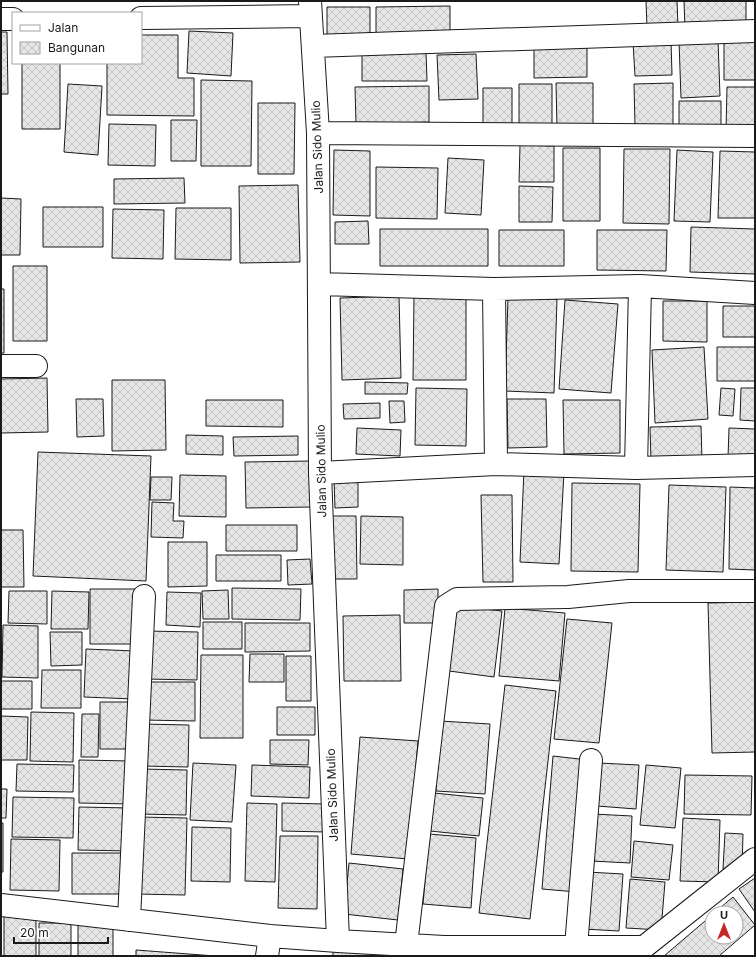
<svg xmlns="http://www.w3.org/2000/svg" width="756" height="957" viewBox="0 0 756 957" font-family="Inter,sans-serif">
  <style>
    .building { fill: url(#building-cross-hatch); stroke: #1a1a1a }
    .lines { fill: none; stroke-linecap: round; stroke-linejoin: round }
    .minor-casing { stroke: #1a1a1a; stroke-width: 24 }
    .minor { stroke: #fff; stroke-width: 22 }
    .labels { text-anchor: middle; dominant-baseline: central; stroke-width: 3; stroke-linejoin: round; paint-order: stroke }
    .street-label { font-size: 12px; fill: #1a1a1a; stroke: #fff }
  </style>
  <defs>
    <pattern id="building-cross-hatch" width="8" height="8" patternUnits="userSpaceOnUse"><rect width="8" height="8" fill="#e6e6e6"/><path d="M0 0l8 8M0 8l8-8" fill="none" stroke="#c5c5c5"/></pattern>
  </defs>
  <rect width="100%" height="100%" fill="#fff"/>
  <path class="building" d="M646,1H677L678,27L647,28Z
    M684,1H746V27L685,29Z
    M450,6V38L376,39V7Z
    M327,7H370V40H327Z
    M189,31L233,33L231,76L187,73Z
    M1,32H7L8,94H1Z
    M141,35H178V78H194V116L107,115V63H141Z
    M718,40L720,96L681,98L679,41Z
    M724,40H755V80H724Z
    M671,41L672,75L635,76L633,42Z
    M534,45H587V77L534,78Z
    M426,51L427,81H362V52Z
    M476,54L478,99L439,100L437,55Z
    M22,63H60V129H22Z
    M201,80L252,81L251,166H201Z
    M556,83H593V128H557Z
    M673,83V126H635L634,84Z
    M68,84L102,86L98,155L64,152Z
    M519,84H552V127H519Z
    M429,86V122L356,124L355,87Z
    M727,87H755V131L726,130Z
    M483,88H512V128H483Z
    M679,101H721V130H679Z
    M258,103H295L294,174H258Z
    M171,120H197L196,161H171Z
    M109,124L156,125L155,166L108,165Z
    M520,145L554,146V182H519Z
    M563,148H600V221H563Z
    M624,149H670L669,224L623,223Z
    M334,150L370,151V216L333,215Z
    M677,150L713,152L710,222L674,221Z
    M720,151L755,152V218H718Z
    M448,158L484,160L481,215L445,213Z
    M376,167L438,168L437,219L376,218Z
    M184,178L185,203L114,204V179Z
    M298,185L300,262L240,263L239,186Z
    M519,186L553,187L552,222H519Z
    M1,198L21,199L20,255H1Z
    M43,207H103V247H43Z
    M176,208H231V260L175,259Z
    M113,209L164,210L163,259L112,258Z
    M368,221L369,244H335V222Z
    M691,227L755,229V274L690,272Z
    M380,229H488V266H380Z
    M499,230H564V266H499Z
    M597,230H667L666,271L597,270Z
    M13,266H47V341H13Z
    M1,289H4V353H1Z
    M399,296L401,378L342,380L340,298Z
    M414,296L466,297V380H413Z
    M508,298L557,299L554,393L505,391Z
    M565,300L618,304L611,393L559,389Z
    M663,301H707V342L663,341Z
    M723,306H755V337H723Z
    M704,347L708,419L655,423L652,350Z
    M717,347H755V381H717Z
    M47,378L48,432L1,433V379Z
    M112,380H165L166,450L112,451Z
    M365,382L408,383L407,394H365Z
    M416,388L467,389L466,446L415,445Z
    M721,388L735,389L733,416L719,415Z
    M741,388H755V421L740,420Z
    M76,399H103L104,436L77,437Z
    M507,399H546L547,447L508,448Z
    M206,400H283V427L206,426Z
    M563,400H620V453L564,454Z
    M389,401H404L405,422L390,423Z
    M380,403V418L344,419L343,404Z
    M701,426L702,460L651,461L650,427Z
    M357,428L401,430L400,456L356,454Z
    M729,428L755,429V459L728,458Z
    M186,435L223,436V455L186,454Z
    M298,436V455L234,456L233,437Z
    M38,452L151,456L146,581L33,576Z
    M312,461V507L246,508L245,462Z
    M524,470L564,472L559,564L520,562Z
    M180,475L226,476V517L179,516Z
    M151,477H172L171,500H150Z
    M334,479H358V507L335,508Z
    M572,483L640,484L638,572L571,571Z
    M669,485L726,487L723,572L666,570Z
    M730,487L755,488V570L729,569Z
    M481,495H512L513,582H483Z
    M152,502L174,503L173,521H184L183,538L151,537Z
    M332,516H356L357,579H334Z
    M361,516L403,517V565L360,564Z
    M226,525H297V551H226Z
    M1,530H23L24,587H1Z
    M168,542H207V586L168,587Z
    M216,555H281V581H216Z
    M310,559L312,584L288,585L287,560Z
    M232,588L301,589L300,620L232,619Z
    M90,589H136V644H90Z
    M438,589V623H404V590Z
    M228,590L229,619H203L202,591Z
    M9,591H47V624L8,623Z
    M52,591L89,592L88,629H51Z
    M167,592L201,593L200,627L166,625Z
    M755,602V752L712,753L708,603Z
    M457,606L502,611L494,677L449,671Z
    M505,608L565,613L559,681L499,676Z
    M400,615L401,681H344L343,616Z
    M567,619L612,623L599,743L554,739Z
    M203,622H242V649H203Z
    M245,623H310V651L245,652Z
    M3,625L38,626V678L2,677Z
    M146,631L198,632L197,680L145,679Z
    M50,632H82V665L51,666Z
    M86,649L135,651L134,699L84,697Z
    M250,654H284V682H249Z
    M201,655H243V738H200Z
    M286,656H311V701H286Z
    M42,670H81V708H41Z
    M1,681H32V709H1Z
    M145,682H195V721L144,720Z
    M505,685L556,691L530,919L479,913Z
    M100,702H135V749H100Z
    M277,707H315V735H277Z
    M31,712L74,713L73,762L30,761Z
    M82,714H99L98,757H81Z
    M1,716L28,717L27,760H1Z
    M440,721L490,724L485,794L436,791Z
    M143,724L189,725L188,767L142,766Z
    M360,737L418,741L408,859L351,854Z
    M270,740H309L308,765L270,764Z
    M553,756L588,760L577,892L542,889Z
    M79,760L132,761L131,804L79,803Z
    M193,763L236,765L232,822L190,820Z
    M599,763L639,765L636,809L597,806Z
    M17,764L74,765L73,792L16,791Z
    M252,765L310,767L309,798L251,796Z
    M646,765L681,768L675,828L640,825Z
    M141,769L187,770L186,815L139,814Z
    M685,775L752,776L751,815L684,814Z
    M1,789H7L6,818H1Z
    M434,793L483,798L479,836L430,831Z
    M13,797L74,798L73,838L12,837Z
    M247,803L277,804L275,882L245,881Z
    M282,803L326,804V832L282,831Z
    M79,807L131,808L130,851L78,850Z
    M593,814L632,816L630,863L591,861Z
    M139,817L187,818L185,895L136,894Z
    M683,818L720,820L718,882L680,881Z
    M1,823H3V872H1Z
    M192,827L231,828L230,882L191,881Z
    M725,833L743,834L742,869H723Z
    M429,834L476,838L471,908L423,904Z
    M280,836H318L317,909L278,908Z
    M11,839L60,840L59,891L10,890Z
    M634,841L673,845L669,880L631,877Z
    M72,853H129V894H72Z
    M349,863L403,869L398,920L344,914Z
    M587,872L623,874L619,931L583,929Z
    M755,878V912L739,889Z
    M630,879L665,882L661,930L626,928Z
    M733,897L755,925L719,956H664L712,915V937H736V913H714Z
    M4,915L36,916V956H4Z
    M39,923H71V956H39Z
    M78,925H113V956H78Z
    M136,950L215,956H136Z
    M333,951L371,952V956H333Z"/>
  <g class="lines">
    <g class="minor-casing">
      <path id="minor" d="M310,1L318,133L320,473L338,941
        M141,18L310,16
        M1,19H13
        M313,46L755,31
        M318,133L755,136
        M319,284L494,289L640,286L755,293
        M494,289L496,464
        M1,366H36
        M636,468L640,286
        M320,473L496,464L636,468L755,465
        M1,905L270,936L338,941L444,947H644L755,859
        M129,920L144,596
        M406,945L446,606L457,599L568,597L629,591H755
        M576,947L591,760
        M267,956L270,936"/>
    </g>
    <use href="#minor" class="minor"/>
  </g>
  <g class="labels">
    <g class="street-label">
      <text transform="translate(317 147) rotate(-92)">Jalan Sido Mulio</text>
      <text transform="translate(321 471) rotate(-91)">Jalan Sido Mulio</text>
      <text transform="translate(332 795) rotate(-92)">Jalan Sido Mulio</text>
    </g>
  </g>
  <rect width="756" height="957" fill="none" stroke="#1a1a1a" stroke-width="4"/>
  <rect x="12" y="12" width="130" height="52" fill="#ffffff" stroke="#a3a3a3"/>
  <rect x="20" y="25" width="20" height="6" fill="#ffffff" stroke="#a3a3a3"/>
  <text x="48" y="32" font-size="12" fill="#1a1a1a">Jalan</text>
  <rect x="20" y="42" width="20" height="12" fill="url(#building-cross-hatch)" stroke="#a3a3a3"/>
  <text x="48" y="52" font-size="12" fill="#1a1a1a">Bangunan</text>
  <g transform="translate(724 925)"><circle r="19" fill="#ffffff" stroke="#a3a3a3"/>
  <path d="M0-3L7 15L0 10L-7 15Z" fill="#c62828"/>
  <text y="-6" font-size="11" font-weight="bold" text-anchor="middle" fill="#1a1a1a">U</text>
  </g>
  <path d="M14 937v6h94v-6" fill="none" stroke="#1a1a1a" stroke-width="2"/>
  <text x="20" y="937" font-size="12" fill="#1a1a1a" stroke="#ffffff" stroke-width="3" paint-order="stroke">20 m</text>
</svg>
